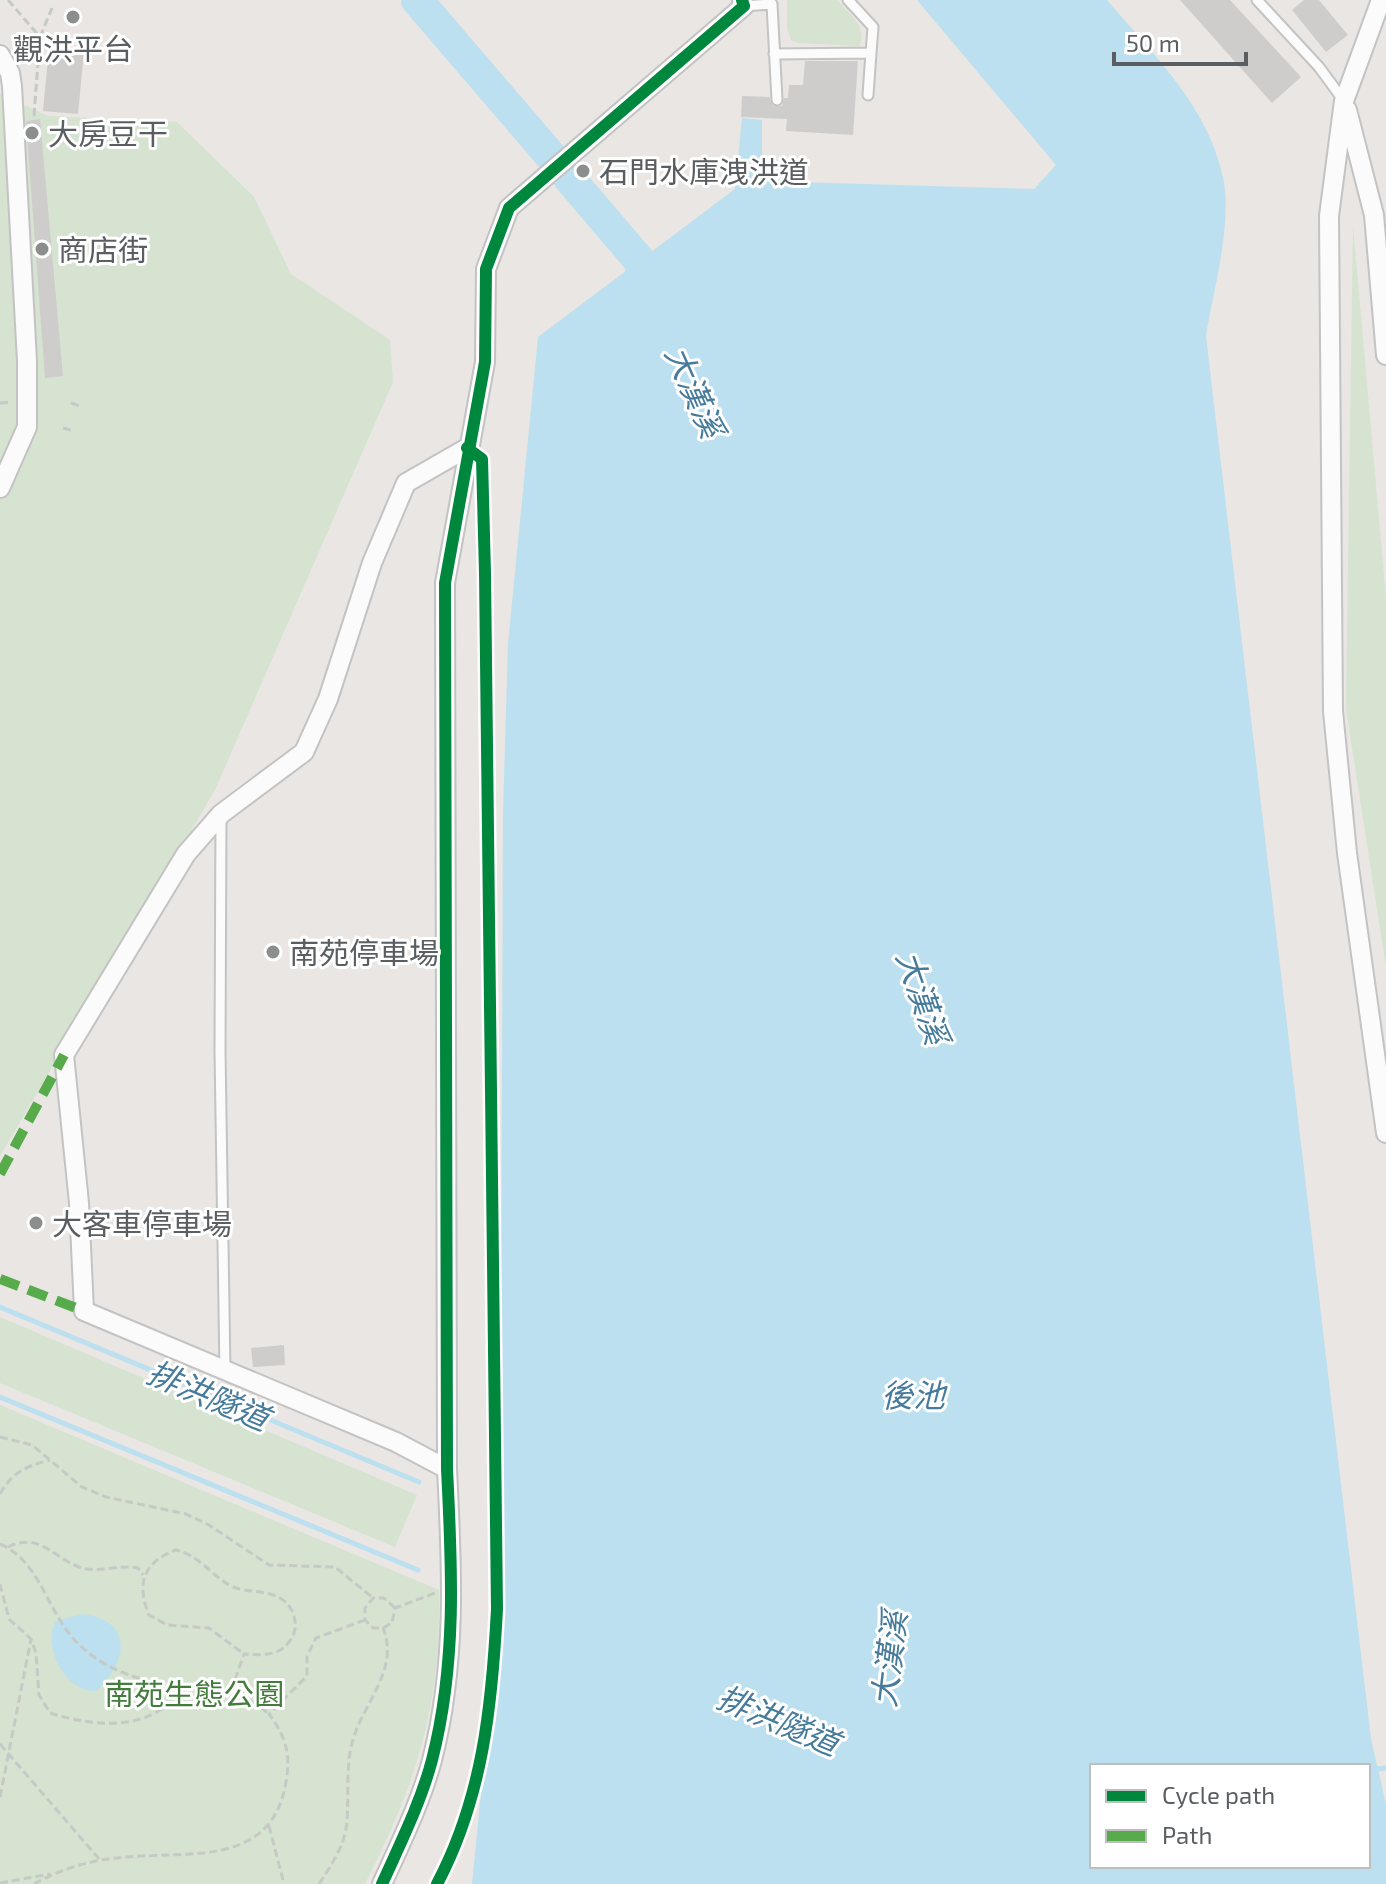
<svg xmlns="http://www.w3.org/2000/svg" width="1386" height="1884" viewBox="0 0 1386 1884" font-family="'Exo 2','Noto Sans TC',sans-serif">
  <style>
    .green { fill: #d5e3d0 }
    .water { fill: #bce0ef; fill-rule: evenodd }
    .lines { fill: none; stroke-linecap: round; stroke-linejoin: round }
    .stream { stroke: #bce0ef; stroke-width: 5 }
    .river { stroke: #bce0ef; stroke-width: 32 }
    .building { fill: #cfcdcc }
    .lane-casing { stroke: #c3c3c3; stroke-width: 13 }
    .street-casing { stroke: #c3c3c3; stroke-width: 22 }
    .path { stroke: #c5cac6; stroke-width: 3; stroke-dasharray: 8 4; stroke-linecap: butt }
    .lane { stroke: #fcfbfb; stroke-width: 9 }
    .street { stroke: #fcfbfb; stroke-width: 18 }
    .quiet { stroke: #58ab4b; stroke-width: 10; stroke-dasharray: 20 10; stroke-linecap: butt }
    .cycleway-casing { stroke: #fff; stroke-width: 17 }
    .cycleway { stroke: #00873e; stroke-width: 12 }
    .poi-dot { fill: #8c8e8e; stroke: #fff; stroke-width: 3 }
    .labels { text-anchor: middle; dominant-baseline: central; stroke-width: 6; stroke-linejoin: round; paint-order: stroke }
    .poi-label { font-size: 30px; fill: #5a5e60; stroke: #fff; text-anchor: start }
    .park-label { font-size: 30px; fill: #447c3d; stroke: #fff }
    .water-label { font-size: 32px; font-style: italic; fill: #467b9b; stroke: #fff }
  </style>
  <rect width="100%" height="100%" fill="#e9e6e3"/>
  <path class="green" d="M787,0H837C849,13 868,27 859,46L798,43L791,40L787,28Z
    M0,94L48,116L177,122L254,197L291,274L390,340L393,382L215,790L0,1156Z
    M1353,226L1386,598V967L1346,709Z
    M0,1317L417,1495L395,1547L0,1383Z
    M0,1405L439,1590C441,1706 417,1782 365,1884H0Z"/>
  <path class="water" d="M917,0H1107C1152,53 1209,107 1223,178C1233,222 1213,291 1206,336L1371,1739L1386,1804V1884H472L500,1600L503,813L508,644L538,337L735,189L742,118L762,120V181L1034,189L1056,165ZM1368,1766V1866H1092V1766Z
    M83,1614C134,1620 128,1664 96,1691C64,1692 42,1645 56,1621Z"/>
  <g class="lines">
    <path class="stream" d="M0,1307L419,1482
      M0,1397L418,1570
      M1368,1770L1386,1768"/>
    <path class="river" d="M417,0L549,154
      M569,178L638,259L655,298"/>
  </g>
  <path class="building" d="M1180,0H1230L1301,77L1272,103Z
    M1304,0H1319L1348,35L1326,52L1292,10Z
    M49,48L84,51L78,114L43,111Z
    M805,61H858L853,135L786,131L787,119L741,117L742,96L769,97L773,106H782L784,98H788L789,85H803Z
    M40,119L63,376L45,378L26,121Z
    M284,1345L285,1365L253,1367L251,1348Z"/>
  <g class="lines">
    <g class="lane-casing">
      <path id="lane" d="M1257,0L1319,67L1344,101
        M744,6L772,4L777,100
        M774,54L871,53L873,27L848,0
        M868,95L871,53
        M221,815L220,1051L225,1372"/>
    </g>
    <g class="street-casing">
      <path id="street" d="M1381,0L1344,101L1329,216L1333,711L1347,853L1386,1133
        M0,55L10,73L12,86L27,361V427L0,488
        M1347,110L1374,215L1386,355
        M447,1469L396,1442L84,1311L79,1203L64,1055L186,854L221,814L304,752L328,699L372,563L406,483L467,448
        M382,1884C400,1844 421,1802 432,1760C457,1663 452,1567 447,1469L445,583L485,362L486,269L509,208L744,6L742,0"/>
    </g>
    <path class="path" d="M8,0L40,37L34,115H30
      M40,37L52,8
      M0,403L11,402
      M71,403L80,406
      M63,428L71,430
      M0,1437L32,1445L82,1487L106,1497L186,1514L209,1525L269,1565L335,1567L373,1598
      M0,1494C12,1472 27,1466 50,1460
      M0,1544C36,1559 46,1603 68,1632C95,1668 142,1683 184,1687
      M8,1547C41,1531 55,1560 82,1568C100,1573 120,1564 138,1568L143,1575
      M0,1584L9,1619L31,1639L36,1653L39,1695L50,1713C98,1728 153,1732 184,1687C222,1686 238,1691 268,1713
      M395,1608L384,1598H373L365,1608V1620L373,1628H383L392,1623L395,1608L435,1593
      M231,1691L244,1654C261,1655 278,1657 289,1642C296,1633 297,1624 293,1613C282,1587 254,1595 233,1587C212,1577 201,1556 176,1550C143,1562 136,1584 149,1615L167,1625L209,1628L244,1654
      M0,1744L99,1859
      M0,1797L31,1639
      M269,1826L284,1884
      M0,1883L50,1874
      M34,1884C62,1868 95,1859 127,1857C191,1851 272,1867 286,1782C291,1754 286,1737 269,1714L307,1676V1656L316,1638L365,1620
      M319,1884C330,1867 342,1850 346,1829C350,1801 345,1770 352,1743C363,1702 400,1670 383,1628"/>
    <use href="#lane" class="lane"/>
    <use href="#street" class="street"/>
    <path class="quiet" d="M0,1174L64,1055
      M0,1279L84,1311"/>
    <g class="cycleway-casing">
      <path id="cycleway" d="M382,1884C400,1844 421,1802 432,1760C457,1663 452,1567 447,1469L445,583L485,362L486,269L509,208L744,6L742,0
        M437,1884C483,1797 492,1705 497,1609L485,573L482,459L467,448"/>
    </g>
    <use href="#cycleway" class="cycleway"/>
  </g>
  <g class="poi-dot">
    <circle cx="73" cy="17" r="8"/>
    <circle cx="32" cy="133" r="8"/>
    <circle cx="583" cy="171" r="8"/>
    <circle cx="42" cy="249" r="8"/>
    <circle cx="273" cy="952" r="8"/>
    <circle cx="36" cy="1223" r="8"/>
  </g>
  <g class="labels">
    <g class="poi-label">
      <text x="73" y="48" text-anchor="middle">觀洪平台</text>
      <text x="48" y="133">大房豆干</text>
      <text x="599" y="171">石門水庫洩洪道</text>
      <text x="58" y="249">商店街</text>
      <text x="289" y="952">南苑停車場</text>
      <text x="52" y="1223">大客車停車場</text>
    </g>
    <g class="park-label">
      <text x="194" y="1693">南苑生態公園</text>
    </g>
    <g class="water-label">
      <text transform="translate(696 391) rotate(66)">大漢溪</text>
      <text transform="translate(924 997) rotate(71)">大漢溪</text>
      <text transform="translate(209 1394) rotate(23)">排洪隧道</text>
      <text x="913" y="1394">後池</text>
      <text transform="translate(888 1659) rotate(-83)">大漢溪</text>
      <text transform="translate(779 1719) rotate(23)">排洪隧道</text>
    </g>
  </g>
  <rect x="1090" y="1764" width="280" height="104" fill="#ffffff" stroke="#bdbfbf" stroke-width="2"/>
  <rect x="1106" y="1790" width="40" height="12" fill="#00873e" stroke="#bdbfbf" stroke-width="2"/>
  <text x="1162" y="1804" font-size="24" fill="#5a5e60">Cycle path</text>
  <rect x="1106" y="1830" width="40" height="12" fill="#58ab4b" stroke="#bdbfbf" stroke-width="2"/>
  <text x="1162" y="1844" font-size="24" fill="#5a5e60">Path</text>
  <path d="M1114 52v12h132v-12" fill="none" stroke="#5a5e60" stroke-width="4"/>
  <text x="1126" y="52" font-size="24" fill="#5a5e60" stroke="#ffffff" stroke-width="6" paint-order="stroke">50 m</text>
</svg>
